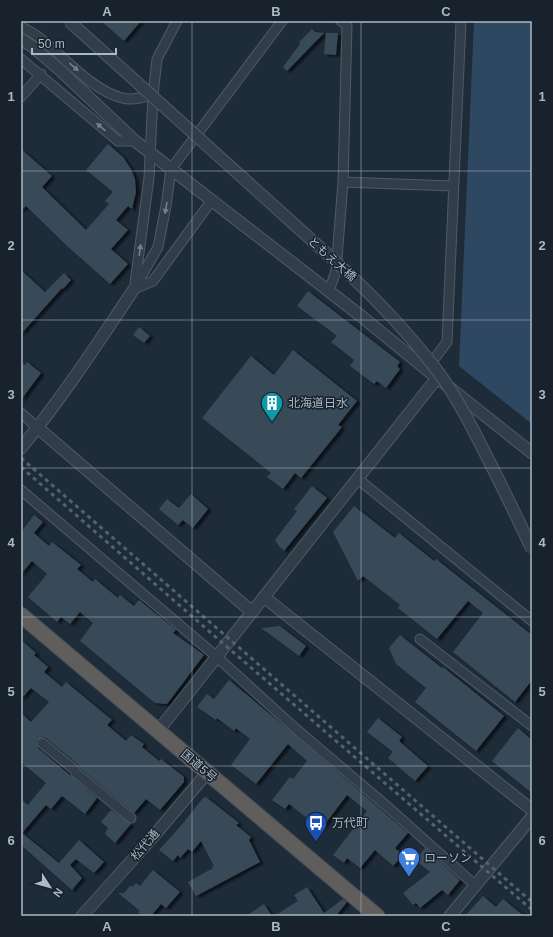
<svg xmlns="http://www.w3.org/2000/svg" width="553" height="937" viewBox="0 0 553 937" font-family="Arial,'Noto Sans JP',sans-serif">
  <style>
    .water { fill: #2f4861 }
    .building { fill: #394a58; filter: url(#shadow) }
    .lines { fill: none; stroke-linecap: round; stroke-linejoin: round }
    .minor-casing { stroke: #4f5b66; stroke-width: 11 }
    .tertiary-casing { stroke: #4f5b66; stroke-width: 13 }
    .trunk-casing { stroke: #3c4853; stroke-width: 17 }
    .minor { stroke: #313d48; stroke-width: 9 }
    .tertiary { stroke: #313d48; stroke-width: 11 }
    .trunk { stroke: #5f5e5c; stroke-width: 15 }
    .rail { stroke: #536170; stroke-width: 3; stroke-dasharray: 4 4; stroke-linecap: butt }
    .tertiary-bridge-casing { stroke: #4f5b66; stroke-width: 13; stroke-linecap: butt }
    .tertiary-bridge { stroke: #313d48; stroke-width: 11 }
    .oneway { fill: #74818d }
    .grid { fill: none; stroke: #abb8c5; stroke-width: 1; stroke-opacity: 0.55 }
    .labels { text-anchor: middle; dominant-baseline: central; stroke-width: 3; stroke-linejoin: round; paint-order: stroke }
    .street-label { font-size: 12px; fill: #abb8c5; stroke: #17222c }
    .poi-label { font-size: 12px; fill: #abb8c5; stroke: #17222c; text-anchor: start }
    .neatline { fill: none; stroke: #abb8c5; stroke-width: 1.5 }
    .grid-label { font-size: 13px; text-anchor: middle; font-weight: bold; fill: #abb8c5 }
  </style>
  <defs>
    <filter id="shadow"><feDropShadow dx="3.5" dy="2" stdDeviation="1" flood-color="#0009"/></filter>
  </defs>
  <rect width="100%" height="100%" fill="#1e2b38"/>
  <path class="water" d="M474,21H532V424L459,366Z"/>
  <path class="building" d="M101,21H141L124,41Z
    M312,29L315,32L324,33L287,71L283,67L300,44L299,42Z
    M326,33H338L336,55L324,54Z
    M108,144L123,157L131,169L135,179L136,192L132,209L128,206L116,220L128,230L111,249L128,264L110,284L67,246L26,206L21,211V149L52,176L42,187L86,230L109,204L105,201L113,192L86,170Z
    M21,270L45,292L64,273L71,280L63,289L62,288L21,334Z
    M308,291L400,362L397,366L400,369L386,388L377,381L374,384L350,366L354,360L331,342L337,336L297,306Z
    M139,327L150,336L144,343L133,335Z
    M293,350L357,401L338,425L342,427L301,478L295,473L283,489L267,477L271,473L202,418L251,356L274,375Z
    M21,362L25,365L27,362L41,373L21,400Z
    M312,486L327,498L284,551L278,545L275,540L297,511L294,509Z
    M191,494L208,509L193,528L183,520L178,525L159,509L167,499L179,508Z
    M354,506L395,538L399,533L434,561L436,559L532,635V680L515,702L453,652L483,613L468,601L437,639L398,608L400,605L363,576L358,581L333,532Z
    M34,515L43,522L34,533L49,546L52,542L81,565L77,569L93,582L95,579L118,598L120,595L134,606L139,600L176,630L173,633L204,655L167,704L155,703L80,641L93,623L80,612L70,624L61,617L57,622L28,597L47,574L32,561L21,574V532Z
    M280,626L306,646L299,656L261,628Z
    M400,635L442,668L443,667L504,716L476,751L415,702L426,688L396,664L389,648Z
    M21,640L36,653L34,655L48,667L44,672L62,687L66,682L112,720L107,725L126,741L131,735L144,744L142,747L159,761L161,759L184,777V782L160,810L146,799L134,813L81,769L79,765L46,738L43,737L38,739L36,742L38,748L97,798L85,814L62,796L51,809L46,805L22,833L59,863L79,840L104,862L94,873L76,859L70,865L82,878L72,890L21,845V799L28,805L46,783L21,762V713L31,722L49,702L31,688L21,699Z
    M229,680L283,725L408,833L395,848L403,855L393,866L375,850L360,868L347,858L344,863L333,855L367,811L347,795L322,828L319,826L315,831L305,823L308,819L289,804L285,809L272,800L290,777L293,779L307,761L288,744L256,784L231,765L250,739L236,728L234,731L217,718L216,720L197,707L207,694L214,699Z
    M378,718L402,737L399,741L428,766L415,781L388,758L393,752L367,732Z
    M518,728L532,740V793L492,761Z
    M206,797L239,823L236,825L251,837L249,840L260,862L196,896L188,882L213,868L212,866H214L201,841L192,852L188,849L180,858L178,855L173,861L159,850L180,827L203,798Z
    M111,810L131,824L115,843L105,834L108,828L101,822Z
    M425,848L460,880L448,895L442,890L420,908L416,903L413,905L403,893L430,872L415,860Z
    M153,870L180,892L166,908L161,904L151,916H143L138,912L140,911L118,893H124L131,885L132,887L136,883L140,886Z
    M307,887L324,913L343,899L347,902L336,916H274L298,901L294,895Z
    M483,896L496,907L503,899L524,916H465Z
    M264,904L272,916H246Z"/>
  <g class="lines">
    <g class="minor-casing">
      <path id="minor" d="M21,26C26,30 32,32 37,36C63,55 91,90 122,98C132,101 143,97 153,95
        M21,59L118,141H135
        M21,97L41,74
        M343,182L453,186
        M135,283L149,178L153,95L157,59L177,21
        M134,289L158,247L166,206L171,169L282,21
        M134,289L153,281L212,200
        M329,291L336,271L343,182L347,25L341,21
        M428,367L447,342L461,21
        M21,413L38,428
        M358,479L532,621
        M21,490L217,657L296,729L390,809L476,886
        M420,639L532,726
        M42,743L75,770L76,773L131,818"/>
    </g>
    <g class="tertiary-casing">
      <path id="tertiary" d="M21,39L33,47L60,70L135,141L361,316L426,369L532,453
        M38,428L252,612
        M21,448C62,398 98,343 134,289
        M264,597L532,810
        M158,731L437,378
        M82,916L152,838L207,773
        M450,916L532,817"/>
    </g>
    <g class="trunk-casing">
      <path id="trunk" d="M21,615L377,916"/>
    </g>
    <use href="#minor" class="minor"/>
    <use href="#tertiary" class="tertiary"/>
    <use href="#trunk" class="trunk"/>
    <path class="rail" d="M21,458L532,902
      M21,467L226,646L532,910"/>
    <g class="tertiary-bridge-casing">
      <path id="tertiary-bridge" d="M69,21L347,272C379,302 409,334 436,369C457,397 473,429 489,461C504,490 518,520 532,549"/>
    </g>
    <use href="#tertiary-bridge" class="tertiary-bridge"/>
  </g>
  <defs><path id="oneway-solid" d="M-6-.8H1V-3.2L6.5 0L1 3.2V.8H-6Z"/></defs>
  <g class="oneway">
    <use href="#oneway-solid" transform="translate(74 67) rotate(40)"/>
    <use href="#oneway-solid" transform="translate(101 127) rotate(-139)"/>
    <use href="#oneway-solid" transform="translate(166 208) rotate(100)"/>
    <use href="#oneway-solid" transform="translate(140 250) rotate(-82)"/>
  </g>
  <path class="grid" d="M192,21V916M361,21V916M21,171H532M21,320H532M21,468H532M21,617H532M21,766H532"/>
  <defs>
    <g id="building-pin" transform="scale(1.15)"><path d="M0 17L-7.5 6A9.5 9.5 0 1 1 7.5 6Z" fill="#0f9aa8" stroke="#17222c"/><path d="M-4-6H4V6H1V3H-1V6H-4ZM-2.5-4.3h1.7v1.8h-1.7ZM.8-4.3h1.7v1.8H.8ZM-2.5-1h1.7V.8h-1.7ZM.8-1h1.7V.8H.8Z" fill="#fff"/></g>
    <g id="bus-pin" transform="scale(1.15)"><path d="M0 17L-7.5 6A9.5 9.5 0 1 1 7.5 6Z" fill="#1a4fb4" stroke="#17222c"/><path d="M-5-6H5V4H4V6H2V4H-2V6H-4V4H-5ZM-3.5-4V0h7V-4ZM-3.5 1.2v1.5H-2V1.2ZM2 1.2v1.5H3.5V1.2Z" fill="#fff"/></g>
    <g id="supermarket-pin" transform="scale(1.15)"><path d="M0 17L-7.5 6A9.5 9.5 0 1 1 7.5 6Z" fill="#3f7fe0" stroke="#17222c"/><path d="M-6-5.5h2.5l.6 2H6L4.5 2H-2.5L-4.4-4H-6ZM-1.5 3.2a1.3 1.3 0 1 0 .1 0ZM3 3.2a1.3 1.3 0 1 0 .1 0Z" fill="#fff"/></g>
  </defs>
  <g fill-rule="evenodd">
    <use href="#building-pin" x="272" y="403"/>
    <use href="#bus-pin" x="316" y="823"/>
    <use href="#supermarket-pin" x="409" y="858"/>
  </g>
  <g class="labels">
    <g class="street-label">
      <text transform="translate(332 259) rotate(42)">ともえ大橋</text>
      <text transform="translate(199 766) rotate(40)">国道5号</text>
      <text transform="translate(145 845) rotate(-49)">松代通</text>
    </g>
    <g class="poi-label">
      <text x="288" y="403">北海道日水</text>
      <text x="332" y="823">万代町</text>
      <text x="424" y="858">ローソン</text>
    </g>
  </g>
  <rect width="553" height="937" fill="none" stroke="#17222c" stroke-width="44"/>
  <g transform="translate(50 887) rotate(126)" stroke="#17222c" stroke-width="3" paint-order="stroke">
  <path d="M0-3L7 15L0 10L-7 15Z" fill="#abb8c5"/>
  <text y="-6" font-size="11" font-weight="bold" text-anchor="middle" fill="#abb8c5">N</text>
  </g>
  <path d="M32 48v6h84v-6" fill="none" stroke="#abb8c5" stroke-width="2"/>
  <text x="38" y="48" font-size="12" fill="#abb8c5" stroke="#17222c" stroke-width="3" paint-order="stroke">50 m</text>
  <rect x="22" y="22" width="509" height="893" class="neatline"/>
  <g class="grid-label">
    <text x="107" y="16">A</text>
    <text x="276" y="16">B</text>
    <text x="446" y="16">C</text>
    <text x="11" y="101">1</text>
    <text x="542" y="101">1</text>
    <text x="11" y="250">2</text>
    <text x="542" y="250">2</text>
    <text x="11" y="399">3</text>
    <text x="542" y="399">3</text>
    <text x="11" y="547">4</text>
    <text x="542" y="547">4</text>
    <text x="11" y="696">5</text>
    <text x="542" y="696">5</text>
    <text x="11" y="845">6</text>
    <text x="542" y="845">6</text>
    <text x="107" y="931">A</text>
    <text x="276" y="931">B</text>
    <text x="446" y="931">C</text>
  </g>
</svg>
